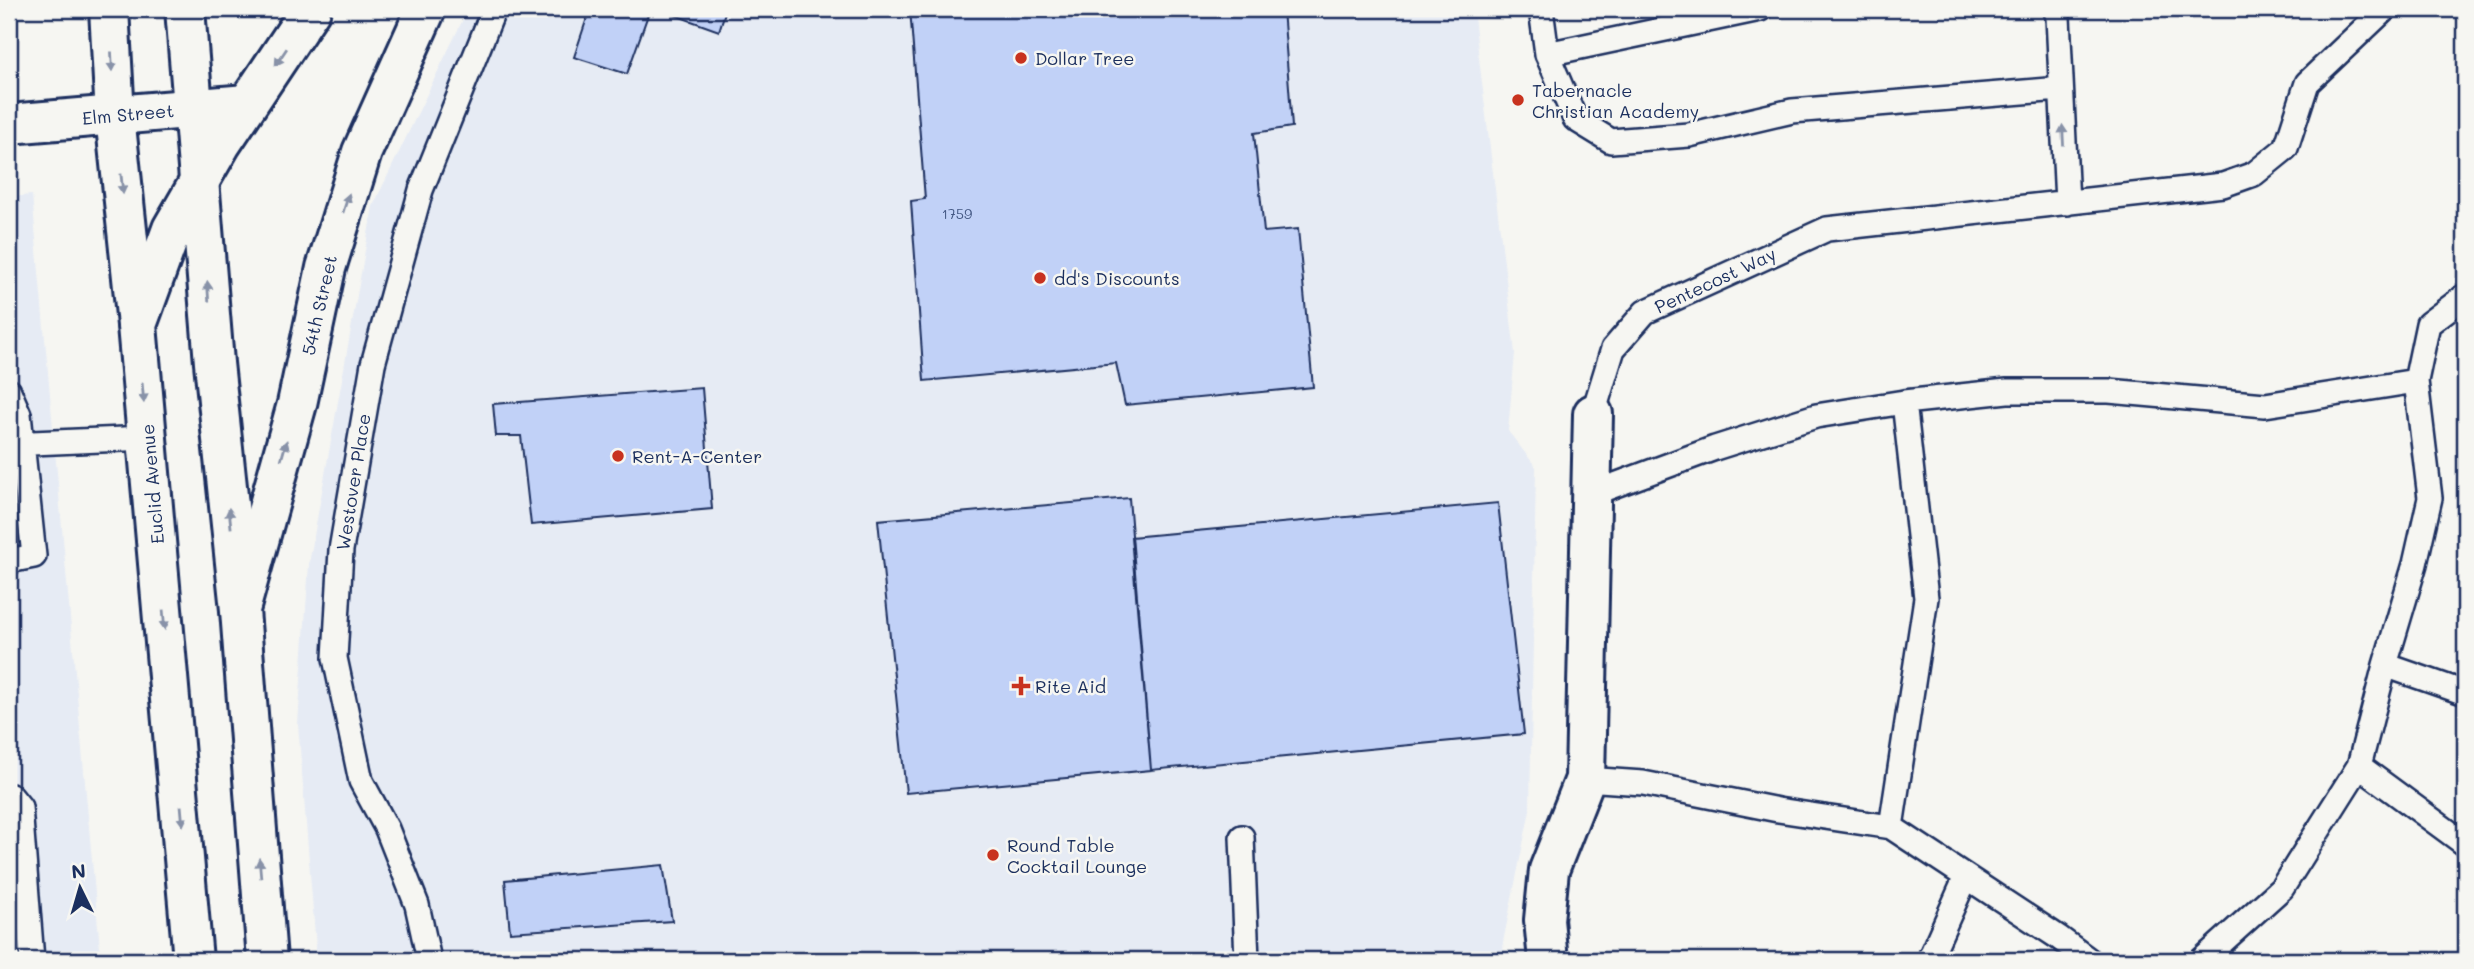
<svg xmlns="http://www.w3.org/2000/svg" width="2474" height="969" viewBox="0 0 2474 969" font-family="Mali,sans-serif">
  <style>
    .built { fill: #e6ebf4 }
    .building { fill: #c1d1f7; stroke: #1b2f5e; stroke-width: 2 }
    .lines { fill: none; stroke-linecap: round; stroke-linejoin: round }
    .service-casing { stroke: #1b2f5e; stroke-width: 28 }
    .minor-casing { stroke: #1b2f5e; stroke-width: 44 }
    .tertiary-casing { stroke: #1b2f5e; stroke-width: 44 }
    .secondary-casing { stroke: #1b2f5e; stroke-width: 44 }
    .primary-casing { stroke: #1b2f5e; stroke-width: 44 }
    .service { stroke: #f6f6f2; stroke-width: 23 }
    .minor { stroke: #f6f6f2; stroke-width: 38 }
    .tertiary { stroke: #f6f6f2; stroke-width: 38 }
    .secondary { stroke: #f6f6f2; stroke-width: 38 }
    .primary { stroke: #f6f6f2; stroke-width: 38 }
    .oneway { fill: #8892a8 }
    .poi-dot { fill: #c8321e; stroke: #f6f6f2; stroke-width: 2.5 }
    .labels { text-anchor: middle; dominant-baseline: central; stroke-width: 5; stroke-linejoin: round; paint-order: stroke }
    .number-label { font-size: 14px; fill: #445884 }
    .poi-label { font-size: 18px; fill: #1b2f5e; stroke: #f6f6f2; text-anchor: start }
    .street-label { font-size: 18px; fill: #1b2f5e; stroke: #f6f6f2 }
  </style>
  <rect width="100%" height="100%" fill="#f6f6f2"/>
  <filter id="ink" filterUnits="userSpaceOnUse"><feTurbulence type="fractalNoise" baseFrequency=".0143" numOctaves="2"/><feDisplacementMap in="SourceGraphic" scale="14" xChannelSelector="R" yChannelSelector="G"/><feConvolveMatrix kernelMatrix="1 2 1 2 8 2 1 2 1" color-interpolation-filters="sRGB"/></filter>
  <g filter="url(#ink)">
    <path class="built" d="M468,9H1473L1515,353L1508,431L1536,467L1530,810L1503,942L1504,960H317L298,724L309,564L373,206Z
      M32,195L101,960H9V197Z"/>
    <path class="building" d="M590,9H650L627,74L574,57Z
      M658,9H726L719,31Z
      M910,9H1283L1292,127L1254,133L1264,232L1298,229L1313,387L1125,405L1116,363L924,381L911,201L925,199Z
      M702,388L712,509L531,525L521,436H496L493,404Z
      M1129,498L1151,770L906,793L878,520Z
      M1498,503L1524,734L1151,770L1131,537Z
      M663,865L672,921L510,932L505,880Z"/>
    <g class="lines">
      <g class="service-casing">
        <path id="service" d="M1541,9L1547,54L1575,119L1611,141L1689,135L1792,111L2060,89
          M2055,9L2058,17L2067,203
          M1547,54L1760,9
          M2416,381L2428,324L2465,296
          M9,391L19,414L34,556L9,561
          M1593,414L1613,349L1645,312L1827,229L2223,185L2254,174L2286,148L2307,83L2385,9
          M9,444L147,438
          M1591,494L1715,448L1816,416L1904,402L2007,391H2109L2265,405L2416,381L2430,498L2415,564L2385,665L2359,766L2282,888L2202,960
          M2385,665L2465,693
          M2359,766L2465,844
          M1585,779L1643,783L1778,810L1891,827L2058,937L2089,960
          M9,797L11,796L20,807L32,960
          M1891,827L1926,598L1904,402
          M1242,837L1247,960
          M429,960L417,905L387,829L361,781L335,658L341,550L373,364L421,190L494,9
          M1929,960L1966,877"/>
      </g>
      <g class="minor-casing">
        <path id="minor" d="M1548,960L1544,920L1549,870L1585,779L1593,414"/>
      </g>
      <g class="tertiary-casing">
        <path id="tertiary" d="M9,124L247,104"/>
      </g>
      <g class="secondary-casing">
        <path id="secondary" d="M109,9L115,116L137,325
          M185,9L214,363L240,610"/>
      </g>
      <g class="primary-casing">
        <path id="primary" d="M193,960L137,325L172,229L221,144L311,9
          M267,960L240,610L297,404L326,268L362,152L426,9"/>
      </g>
      <use href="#service" class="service"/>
      <use href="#minor" class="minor"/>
      <use href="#tertiary" class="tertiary"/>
      <use href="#secondary" class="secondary"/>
      <use href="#primary" class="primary"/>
    </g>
    <defs><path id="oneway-solid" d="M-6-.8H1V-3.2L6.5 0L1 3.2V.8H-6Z" transform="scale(1.75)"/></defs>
    <g class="oneway">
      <use href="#oneway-solid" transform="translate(281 57) rotate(124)"/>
      <use href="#oneway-solid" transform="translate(112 62) rotate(87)"/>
      <use href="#oneway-solid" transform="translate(2063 135) rotate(-93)"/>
      <use href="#oneway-solid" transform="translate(122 184) rotate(84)"/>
      <use href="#oneway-solid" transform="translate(346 203) rotate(-72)"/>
      <use href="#oneway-solid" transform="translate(208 291) rotate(-94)"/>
      <use href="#oneway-solid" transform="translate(143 393) rotate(85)"/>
      <use href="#oneway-solid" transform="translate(284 450) rotate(-74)"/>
      <use href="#oneway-solid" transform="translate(230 518) rotate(-96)"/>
      <use href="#oneway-solid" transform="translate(164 620) rotate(85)"/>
      <use href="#oneway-solid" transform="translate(182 816) rotate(85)"/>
      <use href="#oneway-solid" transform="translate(260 868) rotate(-95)"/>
    </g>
  </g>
  <g class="poi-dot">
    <circle cx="1021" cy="58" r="7"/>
    <circle cx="1518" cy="100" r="7"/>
    <circle cx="1040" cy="278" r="7"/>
    <circle cx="618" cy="456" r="7"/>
    <path d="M1017.5 675.5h7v7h7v7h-7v7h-7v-7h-7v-7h7z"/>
    <circle cx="993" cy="855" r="7"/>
  </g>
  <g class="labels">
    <g class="number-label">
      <text x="957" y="213">1759</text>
    </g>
    <g class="poi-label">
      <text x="1035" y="58">Dollar Tree</text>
      <text x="1532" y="90">Tabernacle<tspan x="1532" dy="21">Christian Academy</tspan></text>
      <text x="1054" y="278">dd's Discounts</text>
      <text x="632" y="456">Rent-A-Center</text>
      <text x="1035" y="686">Rite Aid</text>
      <text x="1007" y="845">Round Table<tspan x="1007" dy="21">Cocktail Lounge</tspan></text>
    </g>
    <g class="street-label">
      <text transform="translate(128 114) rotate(-5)">Elm Street</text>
      <text transform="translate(1715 280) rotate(-25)">Pentecost Way</text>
      <text transform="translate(319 305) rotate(-77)">54th Street</text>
      <text transform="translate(353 482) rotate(-81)">Westover Place</text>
      <text transform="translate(152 484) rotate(-95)">Euclid Avenue</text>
    </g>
  </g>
  <rect width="2474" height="969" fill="none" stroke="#f6f6f2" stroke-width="35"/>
  <rect x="18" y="18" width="2439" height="934" fill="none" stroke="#1b2f5e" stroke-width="2.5" filter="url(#ink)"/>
  <g transform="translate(80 888) rotate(355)" stroke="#f6f6f2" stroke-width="5" paint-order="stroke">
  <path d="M0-5L12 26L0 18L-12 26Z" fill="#1b2f5e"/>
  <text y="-10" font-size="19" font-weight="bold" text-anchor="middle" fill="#1b2f5e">N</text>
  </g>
</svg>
